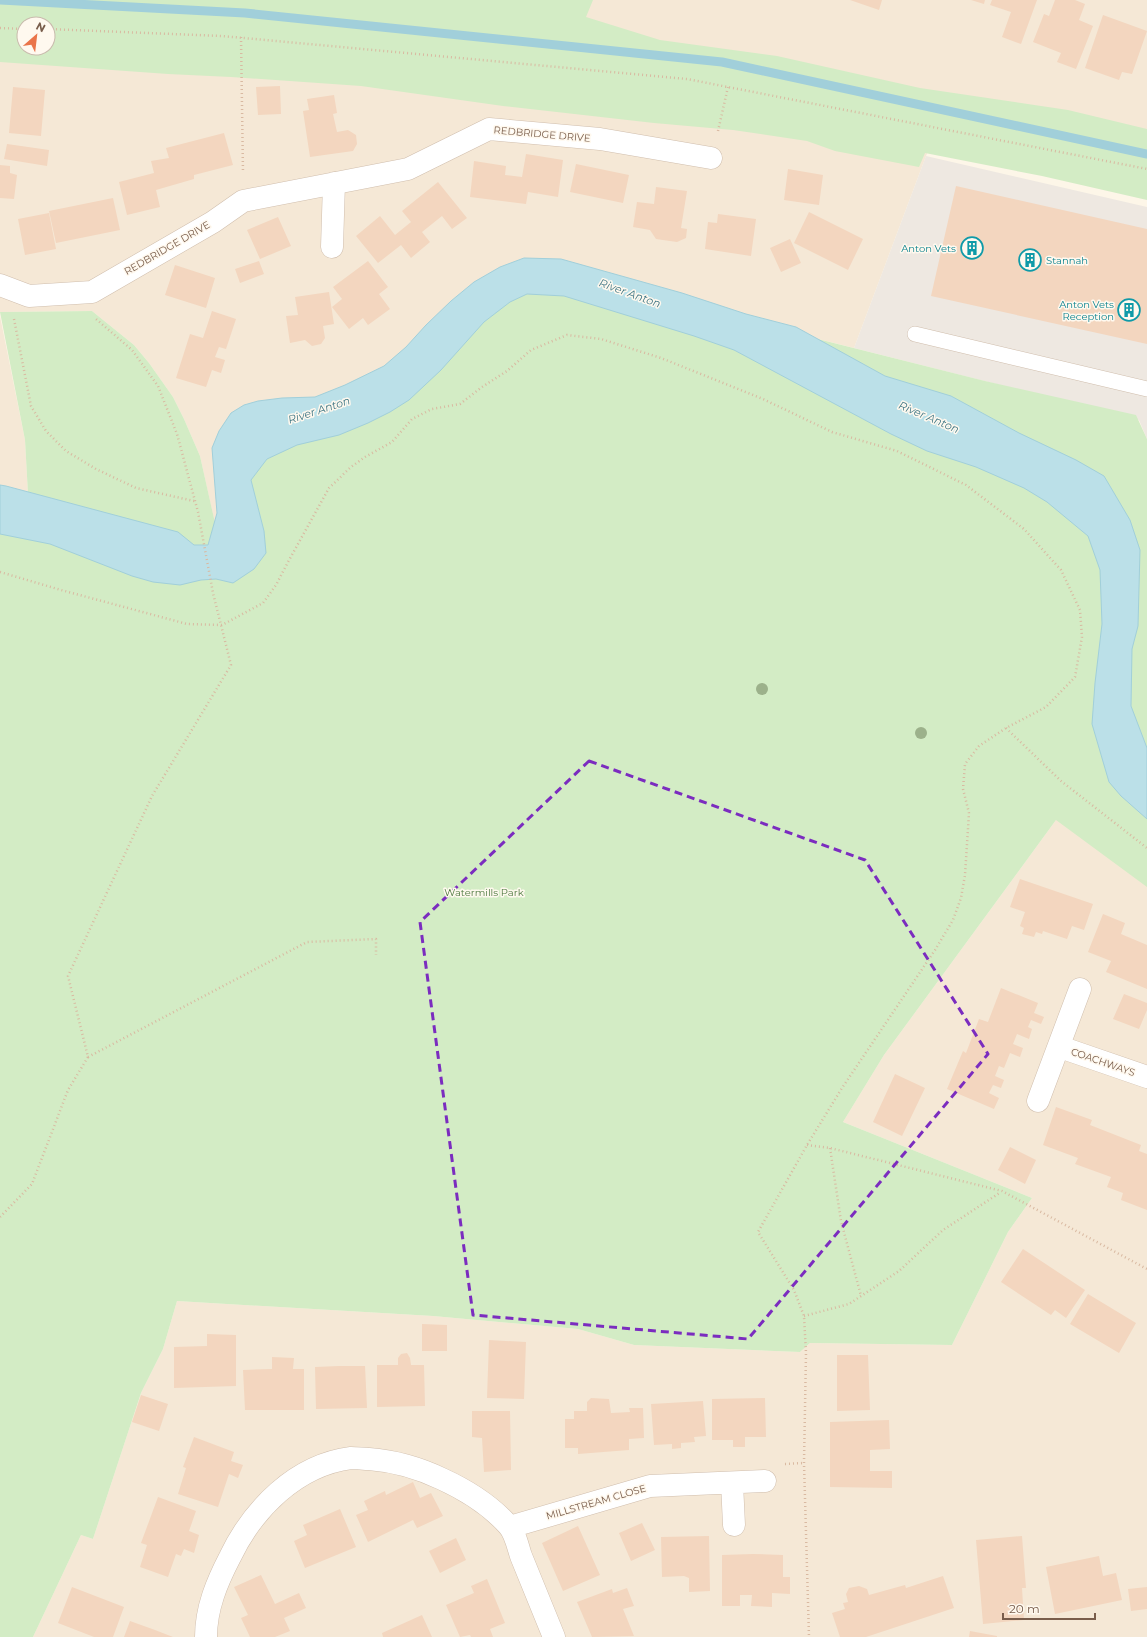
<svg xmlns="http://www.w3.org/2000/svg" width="1147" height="1637" viewBox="0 0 1147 1637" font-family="Montserrat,sans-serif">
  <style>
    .residential { fill: #f5e8d6; fill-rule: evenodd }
    .industrial { fill: #eee8e1 }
    .green { fill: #d3ecc5; fill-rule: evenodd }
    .water { fill: #bbe0e8; stroke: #a1cfda }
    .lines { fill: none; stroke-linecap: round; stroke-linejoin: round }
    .stream { stroke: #a1cfda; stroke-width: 9 }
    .building { fill: #f3d6bf }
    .lane-casing { stroke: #d0bead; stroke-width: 16 }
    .street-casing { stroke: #d0bead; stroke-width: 23 }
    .path { stroke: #d9b9a1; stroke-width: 2.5; stroke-dasharray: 1 3; stroke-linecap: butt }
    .lane { stroke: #fff; stroke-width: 15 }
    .street { stroke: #fff; stroke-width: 22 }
    .tree { fill: #9cb18b }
    .marked { fill: none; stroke: #7b2cbf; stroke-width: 3; stroke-dasharray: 8 5; stroke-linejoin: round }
    .labels { text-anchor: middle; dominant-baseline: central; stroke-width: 3; stroke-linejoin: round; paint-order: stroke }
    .street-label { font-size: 10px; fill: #795d4b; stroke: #fff9ef }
    .culture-label { font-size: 10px; fill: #0d838f; stroke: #fff9ef; text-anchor: end }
    .park-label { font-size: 10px; fill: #4d793f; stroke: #fff9ef }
    .water-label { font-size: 11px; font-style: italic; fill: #407785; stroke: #fff9ef }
  </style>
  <rect width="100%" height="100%" fill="#fdf6e8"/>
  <path class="residential" d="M0,0H1147V131L949,102L926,156L854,348L627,291L222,555L200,456L184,419L173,397L149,363L134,345L92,311L0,312ZM24,24H48V48H24Z
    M0,316L25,440L29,513L0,508Z
    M1147,773V1637H33L81,1535L93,1539L141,1393L163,1349L177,1301L433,1316L578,1329L634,1345L800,1352L810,1343L952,1345L1008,1232L1032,1198L843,1122L884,1055L1056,820Z"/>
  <path class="industrial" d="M926,156L1147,207V439L1139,420L854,348Z"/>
  <path class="green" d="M0,0H593L586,17L660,40L777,56L920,88L1068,110L1147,129V200L1042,176L925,153L919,167L835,151L807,141L733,130L654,123L503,106L361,86L231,77L168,74L0,62ZM24,24H48V48H24Z
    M518,273L627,291L985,381L1136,415L1147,439V887L1056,820L884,1055L843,1122L1032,1198L1008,1232L952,1345L810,1343L800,1352L634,1345L578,1329L433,1316L177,1301L163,1349L141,1393L93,1539L81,1535L33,1637H0V508L29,512L25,440L0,312L92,311L134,345L149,363L173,397L184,419L200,456L222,554L231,482L365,395Z"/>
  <path class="water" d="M524,258L561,259L682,293L746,314L796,327L885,376L951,396L1019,433L1076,460L1104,476L1130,520L1140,550L1138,626L1132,649L1131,706L1147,748V819L1121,796L1109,782L1092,724L1095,683L1102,624L1100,570L1088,536L1047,502L1024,488L976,467L927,451L891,434L734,350L694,336L564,296L527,294L510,302L484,322L441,370L409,400L390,412L368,423L339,435L297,445L267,459L251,480L264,531L266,553L254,569L233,583L216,579L201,580L180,585L153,582L132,576L50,544L0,534V485L6,486L178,532L194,545H208L217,513L212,448L219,431L231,413L244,405L258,401L282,398L315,397L345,385L384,366L406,347L426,325L451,301L474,282L500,267Z"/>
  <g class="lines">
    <path class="stream" d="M0,0L245,13L722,62L1147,154"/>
  </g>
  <path class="building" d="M850,0H882L879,10Z
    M971,0H985L984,4Z
    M992,0H1037L1021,44L1002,37L1011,12L990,5Z
    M1055,0H1075L1085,4L1079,20L1093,26L1076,69L1057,62L1061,53L1033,42L1044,14L1049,16Z
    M1103,15L1147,31L1132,74L1122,72L1119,80L1085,68Z
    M280,86L281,114L258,115L256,87Z
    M13,87L45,90L41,136L9,133Z
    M334,95L337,113L333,114L337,132L348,130L356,135L357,144L353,151L310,157L303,111L309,110L307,99Z
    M224,133L233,165L194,175V179L156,190L160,207L127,215L119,182L154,173L151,161L169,158L166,148Z
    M7,144L49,150L47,166L4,159Z
    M526,154L563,160L558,197L528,192L526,204L470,197L474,161L506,166L505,175L522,177Z
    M576,164L629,175L623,203L570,192Z
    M0,165L10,166V173L17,175L14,199L0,198Z
    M788,169L823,175L819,205L784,200Z
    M438,182L467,218L452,229L442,216L422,232L430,242L411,258L401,245L378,263L356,236L380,216L395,235L411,222L402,211Z
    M956,186L1147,229V344L931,296Z
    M656,187L687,191L681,228L687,229L686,238L677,242L656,239L650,230L633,227L637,202L654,204Z
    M113,198L120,230L56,243L49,211Z
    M809,212L863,239L848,270L794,243Z
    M49,213L56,249L25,255L18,219Z
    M718,214L756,219L751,256L705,249L708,222L717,223Z
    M278,217L291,246L260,259L247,230Z
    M790,239L801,263L781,272L770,248Z
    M259,261L264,274L240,283L235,269Z
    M368,261L388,287L379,294L390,309L368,325L363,318L349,329L332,307L342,299L333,287Z
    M175,265L215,278L206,308L165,295Z
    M329,292L334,324L323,326L325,338L321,344L312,346L305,340L290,343L286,316L298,315L295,297Z
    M212,311L236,319L226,349L219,347L215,357L225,360L221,373L212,370L206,387L176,378L190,334L203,338Z
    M1020,879L1093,904L1084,930L1072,926L1067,939L1043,931L1042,934L1036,932L1034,937L1022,934L1024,928L1020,926L1025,912L1010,907Z
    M1103,914L1125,923L1121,934L1147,945V989L1106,972L1111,961L1088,952Z
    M1001,988L1038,1003L1034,1013L1044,1017L1041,1024L1031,1020L1028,1027L1032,1029L1029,1039L1017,1034L1013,1044L1023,1048L1020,1057L1010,1053L1004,1068L999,1066L995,1076L1004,1080L1001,1088L993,1085L989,1093L999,1098L994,1109L947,1089L963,1051L966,1053L979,1019L988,1022Z
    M1124,994L1147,1003V1010L1139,1029L1113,1019Z
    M895,1074L925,1088L902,1136L873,1122Z
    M1056,1107L1092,1120L1090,1125L1141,1145L1139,1151L1147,1154V1210L1121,1200L1123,1193L1107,1187L1111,1177L1075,1164L1078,1158L1043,1145Z
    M1010,1147L1036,1160L1025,1184L998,1170Z
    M1023,1249L1085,1290L1066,1318L1055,1310L1051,1315L1001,1282Z
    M1088,1294L1136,1323L1119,1353L1070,1324Z
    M422,1324L447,1325V1351H422Z
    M207,1334L236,1335V1386L174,1388V1347L207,1346Z
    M489,1340L526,1342L524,1399L487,1398Z
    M407,1353L410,1358L411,1365H424L425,1406L377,1407V1365H398V1358L401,1354Z
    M837,1355H868L870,1410L837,1411Z
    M272,1357L294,1358L293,1369H304V1410H245L243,1370L272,1369Z
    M339,1366H365L367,1408L316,1409L315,1367Z
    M141,1395L168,1404L159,1431L132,1422Z
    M591,1398L609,1399L611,1413L630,1412L629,1408H643L644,1438L629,1439V1450L578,1454V1448H565V1419H574V1411H587V1402Z
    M765,1398L766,1437H745V1447H733V1440H712V1399Z
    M703,1401L706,1436L694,1437L695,1442L681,1443V1448L672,1449V1444L654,1445L651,1404Z
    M472,1411H510L511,1470L484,1472L482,1438L472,1437Z
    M889,1420L890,1449L870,1450V1471H892V1488L830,1487V1422Z
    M194,1437L234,1452L231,1461L243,1465L238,1478L229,1474L218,1507L178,1494L186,1468L183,1467Z
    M413,1482L420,1498L431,1493L443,1516L417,1528L413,1520L368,1542L356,1515L368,1510L364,1501L385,1491L386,1495Z
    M158,1497L196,1511L189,1531L199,1535L194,1553L184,1549L181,1556L176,1554L168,1577L140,1567L147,1545L141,1543Z
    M340,1509L356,1547L305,1568L294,1541L307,1535L303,1525Z
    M642,1523L655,1550L631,1561L619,1533Z
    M578,1526L600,1575L563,1591L542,1543Z
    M709,1536L710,1591L689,1592V1578L684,1576L662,1577L661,1537Z
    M1022,1536L1026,1588H1022L1024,1620L983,1624L976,1540Z
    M456,1538L466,1560L440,1573L429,1551Z
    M753,1554L783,1555V1577H790V1594L772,1593V1607L751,1606L752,1595H740V1606H722V1555Z
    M1099,1556L1103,1576L1116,1573L1122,1600L1055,1614L1046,1567Z
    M261,1575L275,1604L299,1593L306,1608L284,1618L290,1631L275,1637H250L241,1618L248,1615L234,1587Z
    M943,1576L954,1608L866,1637H840L832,1613L845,1609L843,1603L848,1602L846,1594L849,1588L859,1586L867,1589L869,1595L905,1585L906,1588Z
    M487,1579L505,1623L490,1629L493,1637H471L470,1635L460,1637L446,1605L474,1593L471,1586Z
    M72,1587L124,1607L113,1637H94L58,1623Z
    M1147,1587V1609L1131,1611L1128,1589Z
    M627,1588L634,1606L623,1609L634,1636L592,1637L577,1602L612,1589L613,1593Z
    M422,1615L432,1637H383L382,1633Z
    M130,1621L155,1630L173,1637H124Z
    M970,1631L997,1636V1637H969Z"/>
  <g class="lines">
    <g class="lane-casing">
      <path id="lane" d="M915,334L1147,389"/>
    </g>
    <g class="street-casing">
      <path id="street" d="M332,247L334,183
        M0,285L29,296L92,292L213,222L243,201L408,169L489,129L600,139L711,158
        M1060,1047L1147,1077
        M1038,1101L1080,989
        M732,1483L734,1525
        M510,1527L650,1486L765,1481
        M206,1637C206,1608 217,1582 230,1557C253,1509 296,1465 351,1458C357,1458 364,1459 369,1459C395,1461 419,1468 442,1479C466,1490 490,1505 508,1525C515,1532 518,1547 521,1556C532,1583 543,1610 554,1637"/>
    </g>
    <path class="path" d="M0,28L24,29
      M48,29L222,36L687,79L1147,169
      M241,37L243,173
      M718,131L728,87
      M14,319L31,406L46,431L66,451L96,469L136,488L194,501
      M0,572L61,590L187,624L222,625L263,603L276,585L288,562L329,488L351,467L365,457L392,442L412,419L432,409L460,404L482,387L507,371L531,350L567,335L601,339L661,358L763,399L832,432L897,451L966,485L1024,529L1061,570L1080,610L1082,637L1075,677L1046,707L1006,728L979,746L965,764L963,789L969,813L965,875L961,898L953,920L935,950L842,1088L807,1145L758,1232L794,1290L804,1316L806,1353L804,1463L809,1637
      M1006,728L1061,781L1147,848
      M88,1057L307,942L376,939V955
      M807,1145L830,1148L1002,1191L1147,1269
      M830,1148L841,1221L861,1296
      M0,1217L32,1184L68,1090L88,1057L68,976L152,796L231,665L213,593L198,512L177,434L158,386L132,350L96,319
      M804,1316L849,1304L899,1271L943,1230L1001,1192
      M785,1464L804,1463"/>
    <use href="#lane" class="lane"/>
    <use href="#street" class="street"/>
  </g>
  <g class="tree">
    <circle cx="762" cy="689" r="6"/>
    <circle cx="921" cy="733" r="6"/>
  </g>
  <path class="marked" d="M589,761L865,860L988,1054L748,1339L473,1315L420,922Z"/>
  <defs>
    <g id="building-ring" transform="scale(1.15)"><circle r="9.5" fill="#fff9ef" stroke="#0f9aa8" stroke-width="1.5"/><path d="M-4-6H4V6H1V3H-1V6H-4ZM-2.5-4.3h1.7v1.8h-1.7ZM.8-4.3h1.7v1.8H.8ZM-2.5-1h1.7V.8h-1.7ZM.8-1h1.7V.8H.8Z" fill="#0f9aa8"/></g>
  </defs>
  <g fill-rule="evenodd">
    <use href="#building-ring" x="972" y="248"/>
    <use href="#building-ring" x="1030" y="260"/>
    <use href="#building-ring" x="1129" y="310"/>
  </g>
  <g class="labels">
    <g class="street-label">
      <text transform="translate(542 134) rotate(5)">REDBRIDGE DRIVE</text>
      <text transform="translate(167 248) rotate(-30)">REDBRIDGE DRIVE</text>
      <text transform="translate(1103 1062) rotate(19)">COACHWAYS</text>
      <text transform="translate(596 1502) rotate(-16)">MILLSTREAM CLOSE</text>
    </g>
    <g class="culture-label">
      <text x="956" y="248">Anton Vets</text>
      <text x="1046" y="260" text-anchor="start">Stannah</text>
      <text x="1114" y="304">Anton Vets<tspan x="1114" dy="12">Reception</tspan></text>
    </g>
    <g class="park-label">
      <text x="484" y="892">Watermills Park</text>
    </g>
    <g class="water-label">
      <text transform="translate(630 293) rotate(20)">River Anton</text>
      <text transform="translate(319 410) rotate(-18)">River Anton</text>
      <text transform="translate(929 417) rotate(23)">River Anton</text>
    </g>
  </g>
  <g transform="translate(36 36) rotate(28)"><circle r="19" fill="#fff9ef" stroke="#c9bbad"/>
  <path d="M0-3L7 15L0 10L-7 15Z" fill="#ea754a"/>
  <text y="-6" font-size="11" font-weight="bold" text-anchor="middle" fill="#795d4b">N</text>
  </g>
  <path d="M1003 1613v6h92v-6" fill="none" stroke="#795d4b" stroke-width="2"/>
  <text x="1009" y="1613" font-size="12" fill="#795d4b" stroke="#fff9ef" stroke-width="3" paint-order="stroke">20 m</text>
</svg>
